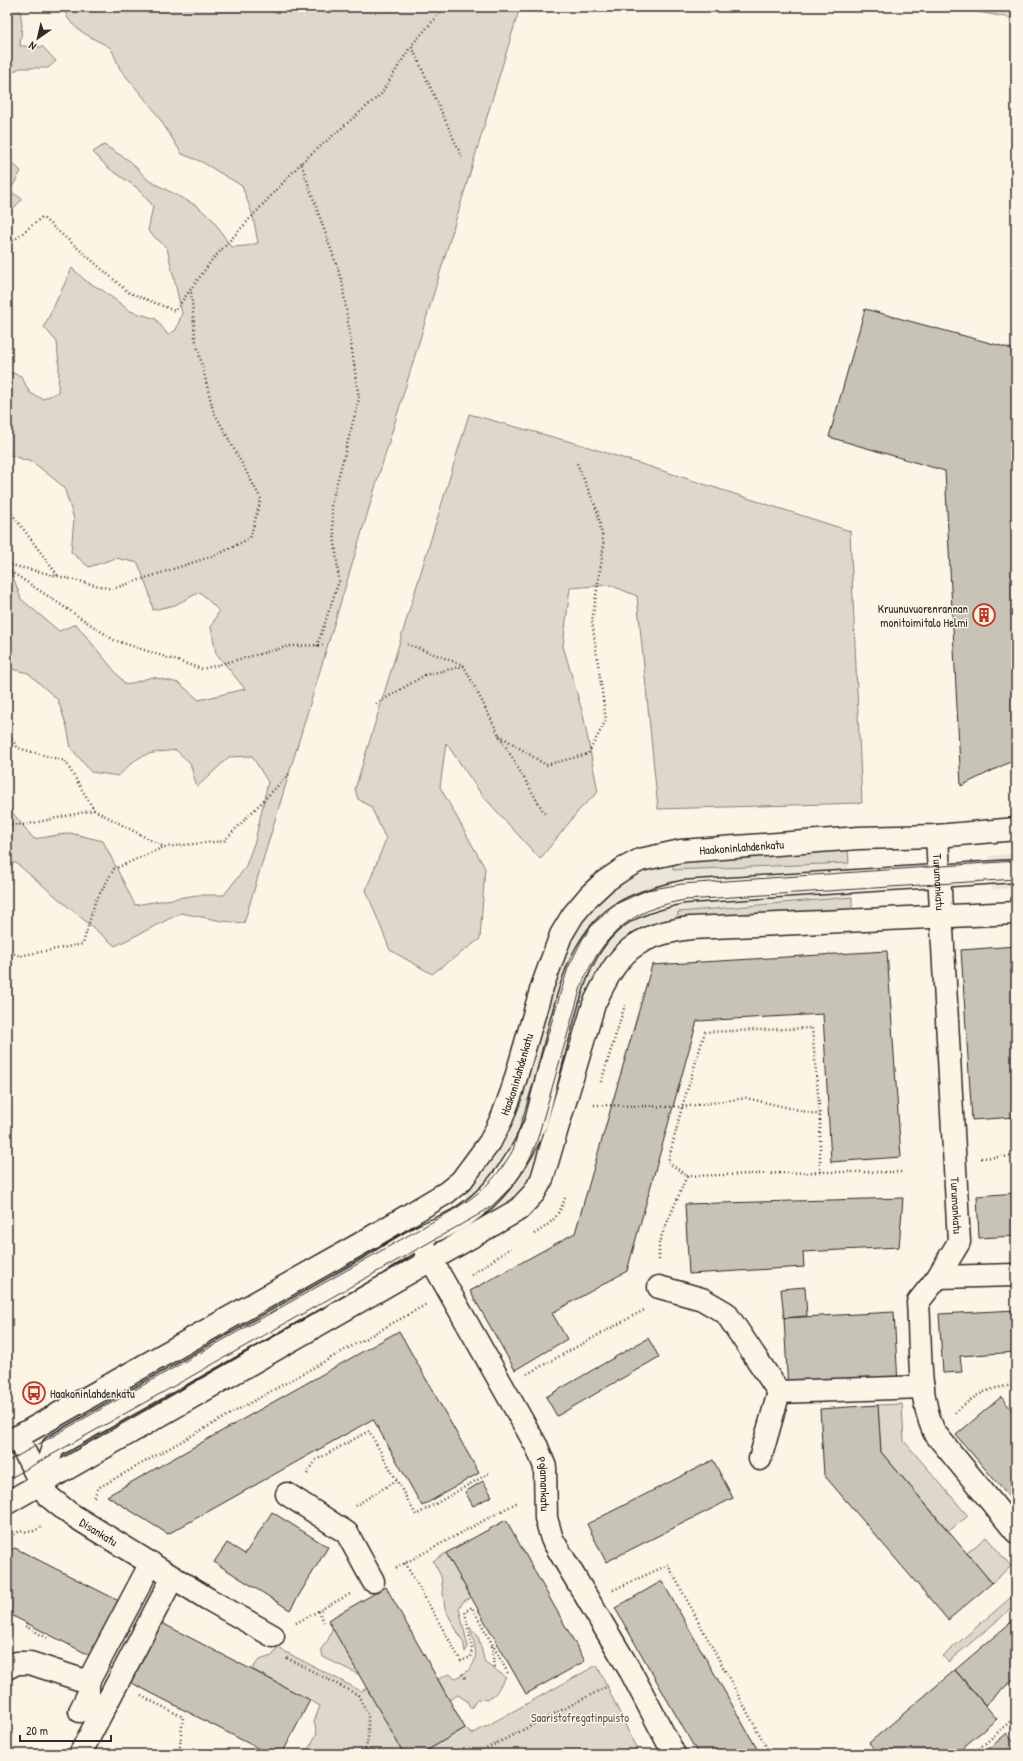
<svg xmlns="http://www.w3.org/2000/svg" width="1023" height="1761" viewBox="0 0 1023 1761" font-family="'Patrick Hand',sans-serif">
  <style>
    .built { fill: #ece6d7 }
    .green { fill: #ded8ca; stroke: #84827a }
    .building { fill: #c8c3b7; stroke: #2b2b2b }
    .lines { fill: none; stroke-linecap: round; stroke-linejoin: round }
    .minor-casing { stroke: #2b2b2b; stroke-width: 25 }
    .path { stroke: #2b2b2b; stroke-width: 2.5; stroke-dasharray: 1 3; stroke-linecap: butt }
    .minor { stroke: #fcf5e5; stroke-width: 22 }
    .tram { stroke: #2b2b2b; stroke-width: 1 }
    .labels { text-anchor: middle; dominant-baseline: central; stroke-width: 3; stroke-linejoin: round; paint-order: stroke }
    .poi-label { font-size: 12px; fill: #2b2b2b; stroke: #fcf5e5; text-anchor: end }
    .street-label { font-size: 12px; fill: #2b2b2b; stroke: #fcf5e5 }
    .park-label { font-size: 12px; fill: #585653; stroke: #fcf5e5 }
  </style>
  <rect width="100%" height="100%" fill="#fcf5e5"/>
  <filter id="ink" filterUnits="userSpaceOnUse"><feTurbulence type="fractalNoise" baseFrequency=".025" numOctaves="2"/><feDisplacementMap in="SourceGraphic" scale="8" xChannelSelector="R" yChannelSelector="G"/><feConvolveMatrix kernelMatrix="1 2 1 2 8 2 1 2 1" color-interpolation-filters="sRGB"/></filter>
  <g filter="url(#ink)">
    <path class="built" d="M1012,854L1016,856V887L992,890L989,856Z
      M673,862L674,870L849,863L852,897L678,912L677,919L653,923L634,933L608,962L537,1163L525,1189L513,1202L482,1223L464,1193L481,1176L498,1154L510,1129L559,966L571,936L592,909L616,888L648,869Z
      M356,1255L373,1284L62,1458L47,1430Z"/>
    <path class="green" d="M7,7H20L22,26L20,46L43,47L56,61L48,68H20L7,75Z
      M64,7H520L244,923L222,921L181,913L115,946L16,863H7V806L34,839L70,833L103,841L135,905L197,895H224L245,868L255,841L268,782L252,756L229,757L197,787L190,763L176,750C146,754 140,752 119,776L91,772L71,748L67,727L58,700L28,673L7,668V560L21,599L59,631L76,624L126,685L152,677L179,683L199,700L245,689L216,653L211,627L219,611L200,592L175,605L153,610L149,592L138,563L116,558L89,567L71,552L74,519L64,487L34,463L7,454V371L21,376L30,393L43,399L58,392L59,366L57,342L44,327L72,268L86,281L102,290L130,311L156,319L168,335L176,330L182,313L167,248L148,231L153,206L136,187L107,167L93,152L104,145L130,161L148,180L197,206L213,220L231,247L246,246L258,243L253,216L242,186L202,162L182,154L154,110L120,69L111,48C94,38 67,29 64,7Z
      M952,7H1016V19Z
      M7,158L21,171L10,191L22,199L14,208L7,211Z
      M469,414L582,445L850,531L862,803L658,809L637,596L610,585L570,588L563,646L583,714L598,792L580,809L540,859L482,795L446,743L440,787L485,868L480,939L432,974L390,950L366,890L386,839L371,807L358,799L355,789Z
      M848,850L849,863L673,870V862Z
      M852,897V910L677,919L678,912Z
      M902,1404L904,1441L968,1516L949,1531L881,1452L878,1405Z
      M986,1537L1011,1566L992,1583L967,1553Z
      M446,1553L472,1597L464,1601L459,1608L468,1647L465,1652L464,1644L445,1609L441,1576L433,1561Z
      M1016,1593V1605L948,1662L943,1656Z
      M333,1627L360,1675L323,1657L321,1649L328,1640Z
      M470,1627L478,1636L485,1663L506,1677L495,1694L488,1700L477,1699L471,1709L467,1701L458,1695L449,1700L438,1679L449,1674L456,1678C483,1665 476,1651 470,1627Z
      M278,1648L361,1691L367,1688L404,1754H306L317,1733L314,1722L320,1706L252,1669L259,1660L272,1656Z
      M597,1665L639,1754H421L465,1728L472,1734Z"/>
    <path class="building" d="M865,309L1016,350V759L961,786L945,471L829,437Z
      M1016,946V1117L972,1120L961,950Z
      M887,951L901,1157L831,1162L823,1014L697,1021L627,1271L552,1313L567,1339L515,1370L470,1291L575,1233L652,965Z
      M1016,1193V1236L979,1238L977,1196Z
      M903,1198L899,1247L803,1252L804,1267L689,1274L685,1204Z
      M805,1287L807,1316L784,1318L781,1289Z
      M1016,1310V1352L960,1356L962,1372L943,1373L939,1314Z
      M894,1312L898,1384L788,1390L784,1318Z
      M399,1331L479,1473L422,1506L373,1419L168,1534L107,1496Z
      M648,1338L659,1357L557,1416L546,1397Z
      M1001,1397L1016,1415V1505L956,1435Z
      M878,1405L881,1452L992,1583L948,1620L824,1475L820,1409Z
      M713,1460L733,1498L606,1562L587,1524Z
      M483,1481L492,1496L473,1506L465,1492Z
      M272,1512L328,1547L290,1610L214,1562L227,1543L245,1554Z
      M506,1520L585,1661L526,1694L446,1553Z
      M15,1548L119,1601L91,1656L7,1613V1552Z
      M662,1581L760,1754H698L615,1608Z
      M386,1587L465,1728L421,1754H404L328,1620Z
      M1016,1618V1677L985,1705L955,1670Z
      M160,1622L310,1700L282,1754H269L130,1682Z
      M955,1670L997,1719L955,1754H879L869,1743Z
      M1007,1733L1016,1744V1754H983Z"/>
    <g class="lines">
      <g class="minor-casing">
        <g id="minor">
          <path id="s1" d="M937,836L959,1242L938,1277L918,1302C921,1344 917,1393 934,1432L1016,1532"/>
          <path id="s2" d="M424,1247L537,1447L545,1467L546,1518L552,1539L631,1672L674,1754"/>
          <path d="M938,1277L1016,1275"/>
          <path d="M659,1287L702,1299L726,1313L779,1392L760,1459"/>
          <path d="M779,1392L923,1387"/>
          <path id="s3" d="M17,1437L41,1484L48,1496L69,1513L208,1599L273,1636"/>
          <path id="s4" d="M7,1443L360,1244L446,1193L461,1181L490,1142L502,1118L512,1091L542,987L561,935L573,915L589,896L604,882L623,869L640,860L681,851L859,838L937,836L1016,829"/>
          <path d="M41,1484L53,1447L373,1266C388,1256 404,1246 420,1237C433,1230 449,1226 462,1217C497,1194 520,1160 536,1122C543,1094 550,1067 557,1039C570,992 581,935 628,910C645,901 664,896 683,892L1016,871"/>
          <path d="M287,1494L347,1533L373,1581"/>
          <path d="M7,1503L518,1210L534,1193L542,1179L594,1004C618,953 633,935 691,928L1016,913"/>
          <path d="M7,1668L17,1663H30L88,1682"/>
          <path d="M80,1711L88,1695V1682L151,1563"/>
          <path d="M80,1754L173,1577"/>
        </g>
      </g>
      <path class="path" d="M412,47L462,157
        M7,246L42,217L128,292L175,311L212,260L301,163
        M7,507L58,576
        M7,564L112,589L219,554L250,538L261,499L213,410L195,337L191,290
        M7,569L114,640L202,669L290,646L326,645
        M407,644L463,665
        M317,646L339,581L331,505L359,399L342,281L301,163L381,94L411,46L445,7
        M376,704L425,675L464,666L499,735L546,816
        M7,733L18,748L65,761L94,810L164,847L224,841L291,772
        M499,735L546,765L588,754L606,720L592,621L604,545L597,510L576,461
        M7,824L24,825L94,810
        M7,950L19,956L83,944L95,902L114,869L164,847
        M601,1082L625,1005
        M594,1105L682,1107L746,1098L820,1115
        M981,1158L1016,1156
        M687,1176L820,1172
        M534,1234C551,1224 559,1216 565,1198
        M659,1260V1242L687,1176L668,1162L682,1107L705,1032L812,1028L820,1115V1172H902
        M471,1275L511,1248
        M527,1374L644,1310
        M955,1413C977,1393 987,1388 1016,1385
        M307,1474L316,1460L369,1431L416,1515L491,1472
        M94,1497L98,1488L427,1304
        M355,1506L397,1480
        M7,1538L20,1531L32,1532L43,1526
        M405,1563L461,1661L471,1657L472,1649L465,1612L472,1607L509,1675
        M396,1568L518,1502
        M613,1590L668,1565L770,1754
        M318,1611L324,1622
        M27,1623L25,1626L47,1638
        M296,1623L350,1594
        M492,1646L494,1669
        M287,1658L358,1695L368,1714V1737L365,1754
        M462,1674L467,1680
        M141,1696L183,1717L179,1754
        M476,1754L608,1686
        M850,1754L866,1751L868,1754
        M973,1754L1012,1720L1016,1719"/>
      <use href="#minor" class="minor"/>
      <path class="tram" d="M7,1462L455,1209C482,1192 497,1178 513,1150L568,968L582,940L593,924L618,903L647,890L682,884L1016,861
        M7,1480L478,1215L492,1206L511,1187L518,1179L530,1158L536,1144L581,987C601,936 631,909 685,900L1016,879"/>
    </g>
  </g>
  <defs>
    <g id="building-ring" transform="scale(1.15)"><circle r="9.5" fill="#fcf5e5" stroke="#c8321e" stroke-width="1.5"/><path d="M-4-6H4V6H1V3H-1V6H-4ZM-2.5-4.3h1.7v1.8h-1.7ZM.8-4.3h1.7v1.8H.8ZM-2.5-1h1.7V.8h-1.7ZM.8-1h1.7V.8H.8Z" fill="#c8321e"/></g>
    <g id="bus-ring" transform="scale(1.15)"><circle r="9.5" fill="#fcf5e5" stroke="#c8321e" stroke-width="1.5"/><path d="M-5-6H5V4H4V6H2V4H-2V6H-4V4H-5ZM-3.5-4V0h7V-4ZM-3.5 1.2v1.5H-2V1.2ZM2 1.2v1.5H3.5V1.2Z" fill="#c8321e"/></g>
  </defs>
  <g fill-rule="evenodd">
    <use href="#building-ring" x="984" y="615"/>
    <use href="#bus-ring" x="34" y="1393"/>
  </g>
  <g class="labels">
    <g class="poi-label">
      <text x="968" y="608">Kruunuvuorenrannan<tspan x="968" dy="14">monitoimitalo Helmi</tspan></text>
      <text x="50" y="1393" text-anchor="start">Haakoninlahdenkatu</text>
    </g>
    <g class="street-label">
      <text stroke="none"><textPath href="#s4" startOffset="1006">Haakoninlahdenkatu</textPath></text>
      <text stroke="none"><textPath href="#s1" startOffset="46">Turumankatu</textPath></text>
      <text stroke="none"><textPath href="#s4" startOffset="646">Haakoninlahdenkatu</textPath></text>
      <text stroke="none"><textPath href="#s1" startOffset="370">Turumankatu</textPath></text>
      <text stroke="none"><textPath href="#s2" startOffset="268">Pojamankatu</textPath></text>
      <text stroke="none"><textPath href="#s3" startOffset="129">Disankatu</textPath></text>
    </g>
    <g class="park-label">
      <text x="580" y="1717">Saaristofregatinpuisto</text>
    </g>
  </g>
  <rect width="1023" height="1761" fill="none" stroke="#fcf5e5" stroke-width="24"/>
  <rect x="12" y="12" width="999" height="1737" fill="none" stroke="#2b2b2b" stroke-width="1.5" filter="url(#ink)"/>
  <g transform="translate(38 38) rotate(214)" stroke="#fcf5e5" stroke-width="3" paint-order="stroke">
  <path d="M0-3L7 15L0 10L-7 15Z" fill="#2b2b2b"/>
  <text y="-6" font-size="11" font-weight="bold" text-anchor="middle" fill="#2b2b2b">N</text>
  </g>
  <path d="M20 1735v6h91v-6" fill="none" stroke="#2b2b2b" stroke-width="2"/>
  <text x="26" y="1735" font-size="12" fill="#2b2b2b" stroke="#fcf5e5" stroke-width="3" paint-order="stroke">20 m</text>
</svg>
